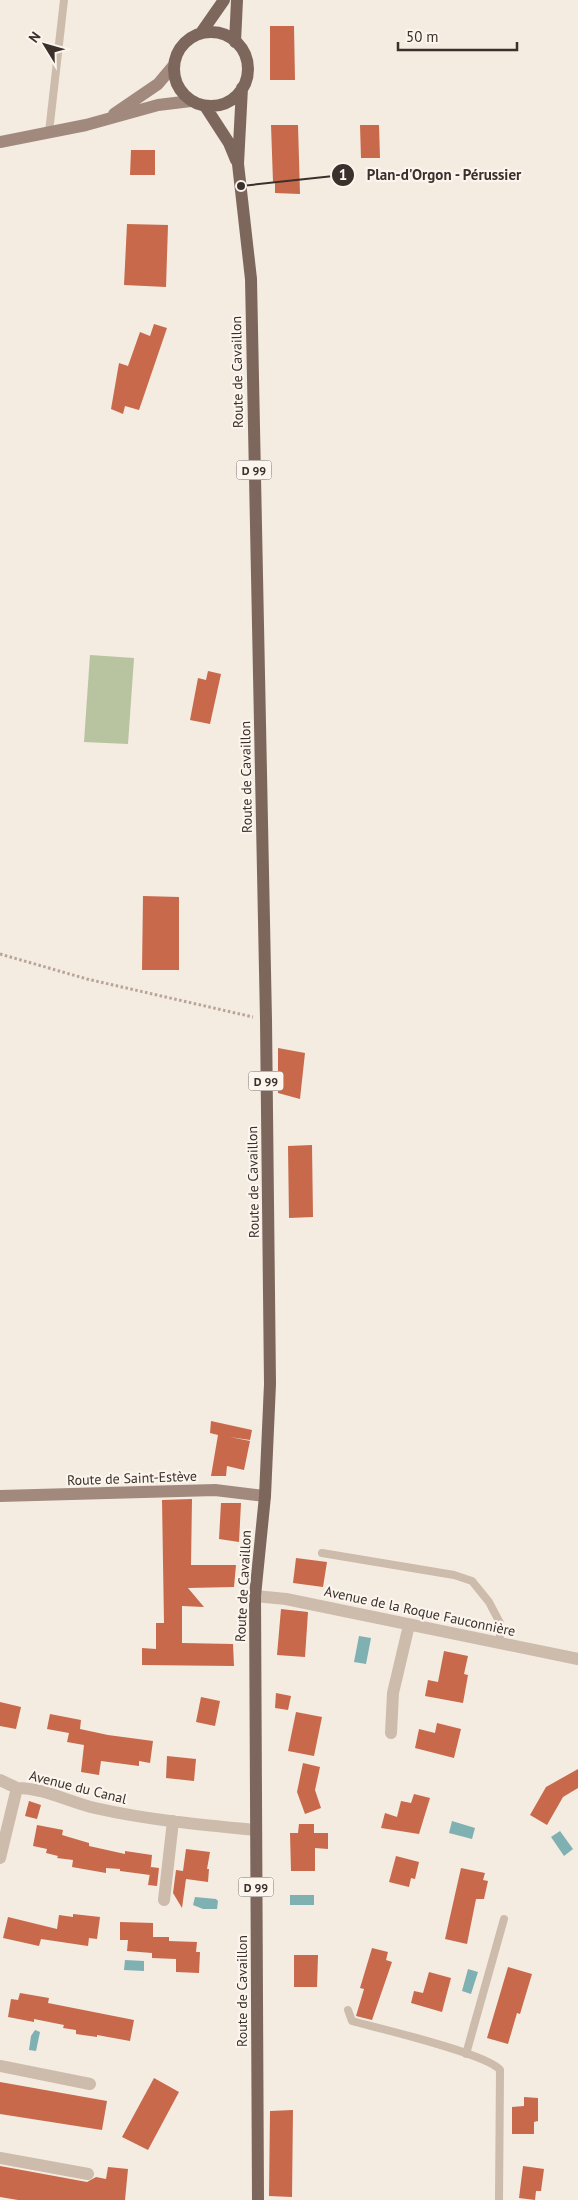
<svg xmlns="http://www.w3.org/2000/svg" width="578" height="2200" viewBox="0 0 578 2200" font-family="'PT Sans',sans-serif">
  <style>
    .green { fill: #b8c4a0 }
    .water { fill: #7fb0b2 }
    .building { fill: #c8694b }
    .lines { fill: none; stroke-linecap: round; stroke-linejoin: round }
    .path { stroke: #b9a596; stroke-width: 3; stroke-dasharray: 2.5 2.5; stroke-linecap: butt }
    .lane { stroke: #cdbbac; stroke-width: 8 }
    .street { stroke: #cdbbac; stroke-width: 12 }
    .secondary { stroke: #a18a7d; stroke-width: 12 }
    .primary { stroke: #7d675c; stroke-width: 12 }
    .labels { text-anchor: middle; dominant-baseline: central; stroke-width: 4.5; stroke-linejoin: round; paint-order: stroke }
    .shield { fill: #fbf5ee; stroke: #756b66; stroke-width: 1 }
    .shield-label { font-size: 12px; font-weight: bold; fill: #3b302b }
    .street-label { font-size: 14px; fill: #3b302b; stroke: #fbf5ee }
    .leader { fill: none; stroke: #3b302b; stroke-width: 2 }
    .callout-dot { fill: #3b302b; stroke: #fbf5ee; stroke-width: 2 }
    .mark-label { font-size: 15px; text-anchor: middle; font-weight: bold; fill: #fff }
    .callout-label { font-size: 15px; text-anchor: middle; font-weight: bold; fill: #3b302b; stroke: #fbf5ee; stroke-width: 4.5; stroke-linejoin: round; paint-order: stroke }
  </style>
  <rect width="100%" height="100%" fill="#f4ebe1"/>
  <path class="green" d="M90,655L134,658L128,744L84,742Z"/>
  <path class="water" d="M359,1636L371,1638L366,1664L354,1662Z
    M452,1821L475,1828L472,1839L449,1833Z
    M560,1831L573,1849L564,1856L551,1837Z
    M290,1895H314V1905H290Z
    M195,1897L216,1899L218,1901L217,1909H203L193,1905Z
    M125,1960L144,1961V1971L124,1970Z
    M468,1969L478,1972L471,1994L462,1991Z
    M35,2030L40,2032L36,2051L29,2050L31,2036Z"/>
  <path class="building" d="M270,26H294L295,80H270Z
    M271,125H298L300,194L275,193V182H273Z
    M360,125H379L380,158H361Z
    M131,150H155V175H130Z
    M127,224L168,225L166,287L124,285Z
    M154,324L167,328L139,410L125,406L123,414L111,409L119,363L128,366L140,332L150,336Z
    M208,671L221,674L210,724L190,720L198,678L206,680Z
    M143,896L179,897V970H142Z
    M278,1048L305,1053L300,1099L278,1093Z
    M312,1145L313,1217L289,1218L288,1146Z
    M211,1421L252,1430L250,1440L230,1437L250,1441L244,1470L227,1466L226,1476H211L218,1435L210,1433Z
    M192,1499L191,1565H236L234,1587L188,1588L204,1607L182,1606V1643L233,1644L234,1666L142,1665V1648L156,1649V1623H164L162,1500Z
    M221,1503H241L239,1542L219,1539Z
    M296,1558L327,1562L323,1587L293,1583Z
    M281,1609L308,1612L305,1657L277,1655Z
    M444,1651L468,1656L464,1674L468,1675L463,1703L425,1696L428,1680L438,1682Z
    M276,1693L291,1696L288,1710L275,1708Z
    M201,1697L220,1701L215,1726L196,1722Z
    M0,1702L21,1707L16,1729L0,1726Z
    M296,1712L322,1717L314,1756L288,1751Z
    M50,1714L81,1720L80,1729L108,1735L153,1741L150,1763L139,1761V1766L101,1761L99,1775L81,1772L84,1745L67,1742L69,1733L47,1729Z
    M437,1723L461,1729L454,1758L415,1748L419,1729L435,1733Z
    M167,1756L196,1759L194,1781L166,1778Z
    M303,1763L320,1767L315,1790L321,1808L305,1814L297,1792Z
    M578,1769V1788L563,1797L547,1825L530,1815L546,1787Z
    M414,1794L430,1798L419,1834L381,1828L385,1813L397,1817L401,1801L411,1803Z
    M29,1801L41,1805L37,1819L25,1816Z
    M299,1824H314V1833H328V1849L315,1848V1871H291L290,1833H298Z
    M37,1825L63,1830L62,1835L89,1843V1846L125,1854V1851L152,1855L150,1875L120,1871V1869L106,1868V1873L72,1867L73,1860L57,1858L58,1856L46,1853L47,1849L33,1846Z
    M186,1849L210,1852L207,1869H209L208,1882L186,1879L182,1908L173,1893L176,1870L183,1871Z
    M396,1856L419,1862L415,1879L411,1878L409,1887L389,1882Z
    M151,1867L159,1868L157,1886L148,1885Z
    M461,1868L485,1873L483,1880L488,1881L484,1899H476L467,1944L445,1939Z
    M73,1914L100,1917L97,1939L89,1938L88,1946L41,1939L39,1946L3,1938L8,1917L57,1929L59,1915L73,1917Z
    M120,1922L153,1923V1937H169V1941L197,1942L196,1952H200L199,1973L176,1972V1959L152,1958V1953L127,1951L128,1940H120Z
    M372,1948L388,1952L386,1960L392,1962L372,2020L356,2016L364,1989L360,1988Z
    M294,1955H318L317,1987H294Z
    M508,1967L532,1974L520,2014L517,2013L508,2044L487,2038Z
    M429,1972L451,1978L442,2012L411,2003L414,1991L423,1993Z
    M20,1993L49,1998L48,2003L134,2020L130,2041L97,2035V2037L76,2034V2030L63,2028L64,2025L34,2019V2022L8,2017L11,1999L18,2000Z
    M154,2078L179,2092L148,2150L122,2137Z
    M0,2082L107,2101L102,2130L0,2114Z
    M524,2097L538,2098V2121L534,2122V2134H512V2107L524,2106Z
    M293,2110L292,2197L269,2196L270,2111Z
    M0,2166L87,2182L96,2177L106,2179L108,2167L128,2169L125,2200H18L0,2197Z
    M523,2166L544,2169L541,2191H536L535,2200L519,2198Z"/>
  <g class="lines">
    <path class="path" d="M0,954L87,979L253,1017"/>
    <path class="lane" d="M49,132L64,0
      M322,1553L454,1575L472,1581L489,1602L500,1623V1643
      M348,2010L352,2021C378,2028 488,2054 500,2070L499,2200
      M466,2054L504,1919"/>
    <path class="street" d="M255,1596L286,1599L578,1659
      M391,1733L393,1693L409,1625
      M0,1780L17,1788
      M0,1858L17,1788C44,1788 69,1802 95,1808C148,1820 202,1825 256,1830
      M164,1900L173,1821
      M0,2066L90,2084
      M0,2158L88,2174"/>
    <path class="secondary" d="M114,114L158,84L174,65
      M0,142L86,125L158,105L191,101
      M0,1496L215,1490L265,1496"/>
    <path class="primary" d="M174 69a37 37 0 1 1 74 0a37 37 0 1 1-74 0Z
      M201,33L224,0
      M235,42L237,0
      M242,88L238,164L251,279L266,1020L270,1384L265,1496L255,1596L258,2200
      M205,106L229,143L236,160"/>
  </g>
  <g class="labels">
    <g class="shield">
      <rect x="236.5" y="460.5" width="35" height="19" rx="4"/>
      <rect x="248.5" y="1071.5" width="35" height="19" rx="4"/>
      <rect x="238.5" y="1877.5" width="35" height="19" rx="4"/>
    </g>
    <g class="shield-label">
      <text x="254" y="470">D 99</text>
      <text x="266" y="1081">D 99</text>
      <text x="256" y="1887">D 99</text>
    </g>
    <g class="street-label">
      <text transform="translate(237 372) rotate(-91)">Route de Cavaillon</text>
      <text transform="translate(246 777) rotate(-91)">Route de Cavaillon</text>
      <text transform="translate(253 1182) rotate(-91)">Route de Cavaillon</text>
      <text transform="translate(132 1478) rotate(-2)">Route de Saint-Estève</text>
      <text transform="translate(243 1586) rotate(-87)">Route de Cavaillon</text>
      <text transform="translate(420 1611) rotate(12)">Avenue de la Roque Fauconnière</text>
      <text transform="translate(78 1787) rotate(14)">Avenue du Canal</text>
      <text transform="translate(242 1991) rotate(-90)">Route de Cavaillon</text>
    </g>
  </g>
  <path class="leader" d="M241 186L343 175"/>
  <g class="callout-dot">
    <circle cx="241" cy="186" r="5"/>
    <circle cx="343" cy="175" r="12"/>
  </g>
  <g class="mark-label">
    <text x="343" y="180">1</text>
  </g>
  <g class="callout-label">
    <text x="444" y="180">Plan-d'Orgon - Pérussier</text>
  </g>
  <g transform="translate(45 45) rotate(307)" stroke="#fbf5ee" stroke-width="4" paint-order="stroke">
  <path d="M0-4L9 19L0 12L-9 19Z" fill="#3b302b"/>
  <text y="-8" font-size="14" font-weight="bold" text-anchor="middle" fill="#3b302b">N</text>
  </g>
  <path d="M398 42v8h119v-8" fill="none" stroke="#3b302b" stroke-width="2.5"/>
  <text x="406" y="42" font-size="15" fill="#3b302b" stroke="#fbf5ee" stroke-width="4" paint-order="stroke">50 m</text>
</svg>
